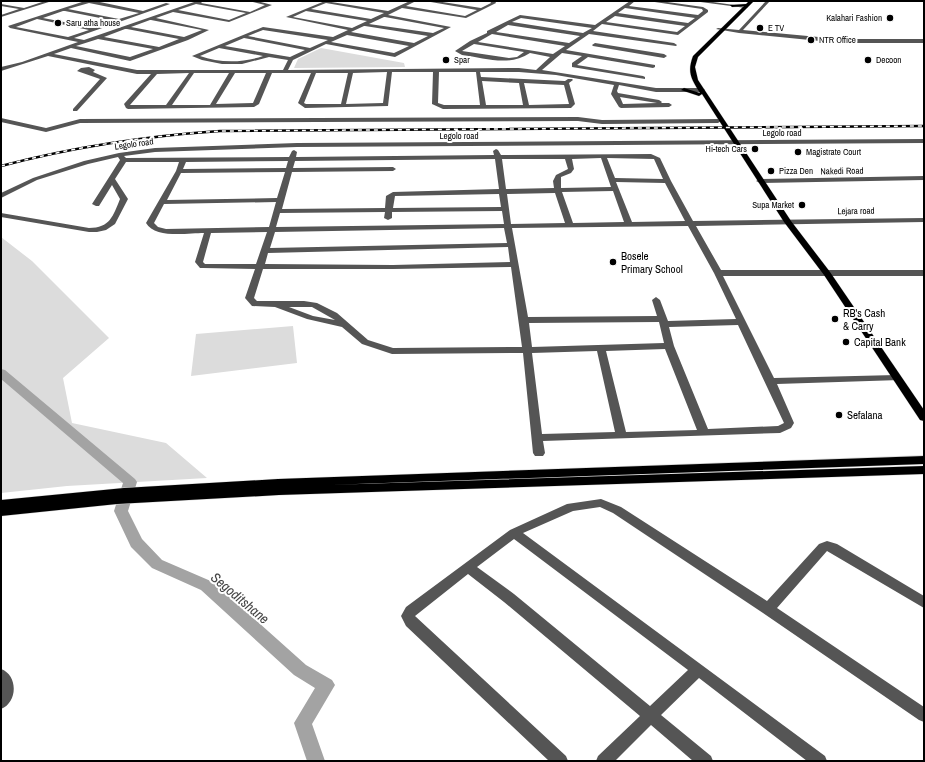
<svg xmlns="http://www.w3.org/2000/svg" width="925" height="762" viewBox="0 0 925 762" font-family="'Archivo Narrow',sans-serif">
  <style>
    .green { fill: #dcdcdc }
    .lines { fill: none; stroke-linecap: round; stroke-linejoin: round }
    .river { fill: #a3a3a3; fill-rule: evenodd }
    .major-casing { stroke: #dbdbdb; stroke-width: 1 }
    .minor { fill: #555; fill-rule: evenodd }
    .major { fill: #000; fill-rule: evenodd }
    .rail-casing { stroke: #000; stroke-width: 2.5 }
    .rail { stroke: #fff; stroke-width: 1.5; stroke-dasharray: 4; stroke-linecap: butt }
    .poi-dot { fill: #000; stroke: #fff; stroke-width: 1.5 }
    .labels { text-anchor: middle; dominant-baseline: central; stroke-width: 4; stroke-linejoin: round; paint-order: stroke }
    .far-poi-label { font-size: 9px; fill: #000; stroke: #fff; text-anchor: start }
    .far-street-label { font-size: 9px; fill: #000; stroke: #fff }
    .poi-label { font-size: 11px; fill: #000; stroke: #fff; text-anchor: start }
    .near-water-label { font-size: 14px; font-style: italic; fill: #444; stroke: #fff }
  </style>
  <rect width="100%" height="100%" fill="#fff"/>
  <path class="green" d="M321,48L404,63L405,67L294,68L298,59Z
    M1,237L32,261L109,338L63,378L72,423L166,443L207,478L67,486L1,493Z
    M293,326L297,363L191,376L196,334Z"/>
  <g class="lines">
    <path class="river" d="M1,369L5,370L135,479L137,482L128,511L142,539L162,560L213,582L306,665L332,680L335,685L312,724L325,761H307L294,723L315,688L294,675L201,590L152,568L131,547L114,511L123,483L1,379Z"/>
    <g class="major-casing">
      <path id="major" d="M749,1H754L698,57L695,67L698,80L791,221L830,272L924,410V421L920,420L824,275L784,222L702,94L699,96L681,90L684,88L700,93C691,79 687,72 693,56L744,6L732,7L730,5L746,4Z
        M924,456V464L328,485L924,466V474L279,495L117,504L1,516V500L124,488L278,479Z"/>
    </g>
    <path class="minor" d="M45,1H52L1,17V15L19,9L1,6V4L24,8Z
      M85,1H95L143,11L166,3L170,4L74,38L84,40L197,1H203L201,3L250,12L265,5L249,1H257L272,5L229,22L173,12L156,18L209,30L188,40L130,61L71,48L54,54L137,70H283L288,60L269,57L242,64H222L202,60L192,56L263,27L333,37L348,30L286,17L325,1L388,11L410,1H416L406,6L465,16L477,10L425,1H436L481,8L491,3L490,1H495L496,3L466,18L402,8L388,15L451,27L395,57L326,44L293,60L288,70L519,68L536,70L550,57L530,53C509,67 485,58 462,55L455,51L470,41L487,33V31L520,15L595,25L630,1H635L629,6L698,15L703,11L702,9L648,1H660L703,7L708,10V12L678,35L602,24L593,31L674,43L677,45L676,46L589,34L566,50L655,65V67L653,68L588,57L577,65L643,76L645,77V79L572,67V63L582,56L562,53L542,70L656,88H702L705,90L702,92H656L619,85L617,91L618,93L659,100L662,102L661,103H669L672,105L669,107L621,108L619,107L611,94L614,85L556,75L519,72H480L481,77L565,81L568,79H572L573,80L569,83L575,104L571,108L443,109L432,104L433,72H392L388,106L305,108L298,103L311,73H272L259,104L254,107L128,109L126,108L124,104L151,74H137L48,56L1,71V67L22,62L78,42L10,28L8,26ZM89,3L139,13L119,19L68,9ZM326,3L384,13L371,19L311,9ZM196,4L246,13L229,20L178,10ZM625,8L695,18L688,23L618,13ZM63,11H65L115,21L95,28L43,18ZM306,11L367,21L352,28L293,17ZM615,16L685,26L677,32L606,22ZM384,17H385L444,28L433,33L369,24ZM521,18L592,28L583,33L512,22ZM37,19L89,30L68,37L16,27ZM150,20H151L202,30L184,37L131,27ZM508,25L580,36L569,43L496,32ZM364,26H365L428,36L414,43L351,32ZM125,29H127L179,39L159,47L104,37ZM263,30L328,40L310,48L248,36ZM492,34L565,46L553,54L478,42ZM347,35L409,46L394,53L331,42ZM244,38L305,50L290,57L225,46ZM98,39L153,49L130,57L76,46ZM474,44L524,52L517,57L509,58L462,51ZM219,48L263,56C243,63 219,63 200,56ZM387,72L383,103L346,104L353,73ZM439,72H476L480,105H444L438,103ZM189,73L166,105H130L157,74ZM194,73H229L210,105H172ZM235,73H266L253,103L216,104ZM316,73H348L341,104H306L304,103ZM482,81L519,83L523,105H486ZM524,83L564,85L569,104L529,105ZM620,97L657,103L623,104Z
      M693,1H706L748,7L746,8Z
      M766,1H770L743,30L840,39H924V43H840L739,33L716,29L718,28L739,30Z
      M595,43L664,54L667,56L664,58L593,46L592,45Z
      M89,67L95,70L93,72L107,78L77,111H73V109L100,79L77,71L81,68Z
      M578,117L602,120L718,119L721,121L718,123L602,124L578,121L80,123L46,132L1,122V118L46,128L80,119Z
      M924,139V143L297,147L155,152L124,156L126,158L289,157L292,151L294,150L297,152L296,157L494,155L493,151L496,149L498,150L501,155L651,154L660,158L671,181L693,221L924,218V222L696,226L721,270H924V276H723L774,378L896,375L901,378L900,380L777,384L794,423L791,428L780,433L543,441L545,453L543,456H535L533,453L523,353L392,354L362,344L342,327L307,319L275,307L252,306L245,298L255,269L203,268H200L195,262L204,233C188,233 155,239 146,223L176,171L179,162H126L115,179L128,199L115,224L106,230L97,232H89L1,217V213L89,228C110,228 113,216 120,199L112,185L99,206H96L92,204L120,160L118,157L88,164L37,180L1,198V193L33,178L84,161L119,153L155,148L297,143ZM601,158L611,187L561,188V177L571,173L574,169L572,159ZM607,158L654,159L663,179L615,178ZM495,159L499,189L393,192L386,196L385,208L282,209L292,172L393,171L396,169L393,167L293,168L295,161ZM502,159H565L568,169L556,175L553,181L554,188L506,189ZM288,161L286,168L183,169L186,162ZM285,172L277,198L167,200L181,173ZM616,182L665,183L685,221L632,222ZM613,191L624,222L573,223L562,192ZM555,193L565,223L511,224L507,194ZM499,194L501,207L393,208L395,196ZM276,202L269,227L166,229L158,227L154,223L164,204ZM502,211L504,224L276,227L280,213L385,212L384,218L388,220L392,218V212ZM688,226L714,273L736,319L668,321L660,300L656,297L652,300L657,316L528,317L512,228ZM504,228L507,243L270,248L275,232ZM267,232L256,264H205L203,262L211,233ZM508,247L510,262L393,265L265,264L268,253ZM511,267L522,347L393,348L368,340L337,313L317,303L304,301H257L254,298L263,269H393ZM289,307H312L335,320L313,316ZM659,322L664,343L532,347L529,323ZM738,325L784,423L778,426L708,429L674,346L669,327ZM665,349L697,430L626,432L606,351ZM597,351L615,432L542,434L532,353Z
      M924,176V180L760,183L756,181L760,179Z
      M601,499L621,507L767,601L819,544L827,541L837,544L924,596V608L827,551L777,608L924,707V722L919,720L763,613L613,513L600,507L573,511L523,533L825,756L827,761H807L699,678L661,715L711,756L713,761H693L651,725L615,761H596L598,756L640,716L504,602L468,574L415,616L566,756L568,761H549L406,626L401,616L406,607L510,530L567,504ZM514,539L688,670L650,706L514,594L477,567Z
      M1,669C18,675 18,702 1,709Z"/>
    <use href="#major" class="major"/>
    <g class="rail-casing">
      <path id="rail" d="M1,166C73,147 146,136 220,131L924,126"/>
    </g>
    <use href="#rail" class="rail"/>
  </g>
  <g class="poi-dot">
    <circle cx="890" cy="18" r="4"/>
    <circle cx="58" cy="23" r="4"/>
    <circle cx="760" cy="28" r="4"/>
    <circle cx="811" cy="40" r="4"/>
    <circle cx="446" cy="60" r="4"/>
    <circle cx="868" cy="60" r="4"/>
    <circle cx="755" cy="149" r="4"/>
    <circle cx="798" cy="152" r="4"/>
    <circle cx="771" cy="171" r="4"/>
    <circle cx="802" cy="205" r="4"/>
    <circle cx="613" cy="262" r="4"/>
    <circle cx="835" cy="319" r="4"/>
    <circle cx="846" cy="342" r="4"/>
    <circle cx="839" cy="415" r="4"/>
  </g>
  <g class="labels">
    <g class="far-poi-label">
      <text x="882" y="18" text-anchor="end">Kalahari Fashion</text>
      <text x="66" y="23">Saru atha house</text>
      <text x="768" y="28">E TV</text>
      <text x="819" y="40">NTR Office</text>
      <text x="454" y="60">Spar</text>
      <text x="876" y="60">Decoon</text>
      <text x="747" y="149" text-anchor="end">Hi-tech Cars</text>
      <text x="806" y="152">Magistrate Court</text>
      <text x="779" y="171">Pizza Den</text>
      <text x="794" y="205" text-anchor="end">Supa Market</text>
    </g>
    <g class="far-street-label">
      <text x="782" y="133">Legolo road</text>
      <text x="459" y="136">Legolo road</text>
      <text transform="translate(134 144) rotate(-8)">Legolo road</text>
      <text transform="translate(842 171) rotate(-1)">Nakedi Road</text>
      <text transform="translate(856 211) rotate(-1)">Lejara road</text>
    </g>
    <g class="poi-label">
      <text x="621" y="256">Bosele<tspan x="621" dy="13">Primary School</tspan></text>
      <text x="843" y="313">RB's Cash<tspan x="843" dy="13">&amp; Carry</tspan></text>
      <text x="854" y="342">Capital Bank</text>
      <text x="847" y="415">Sefalana</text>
    </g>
    <g class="near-water-label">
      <text transform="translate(240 598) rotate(40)">Segoditshane</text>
    </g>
  </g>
  <rect width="925" height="762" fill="none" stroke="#000000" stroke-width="4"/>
</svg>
